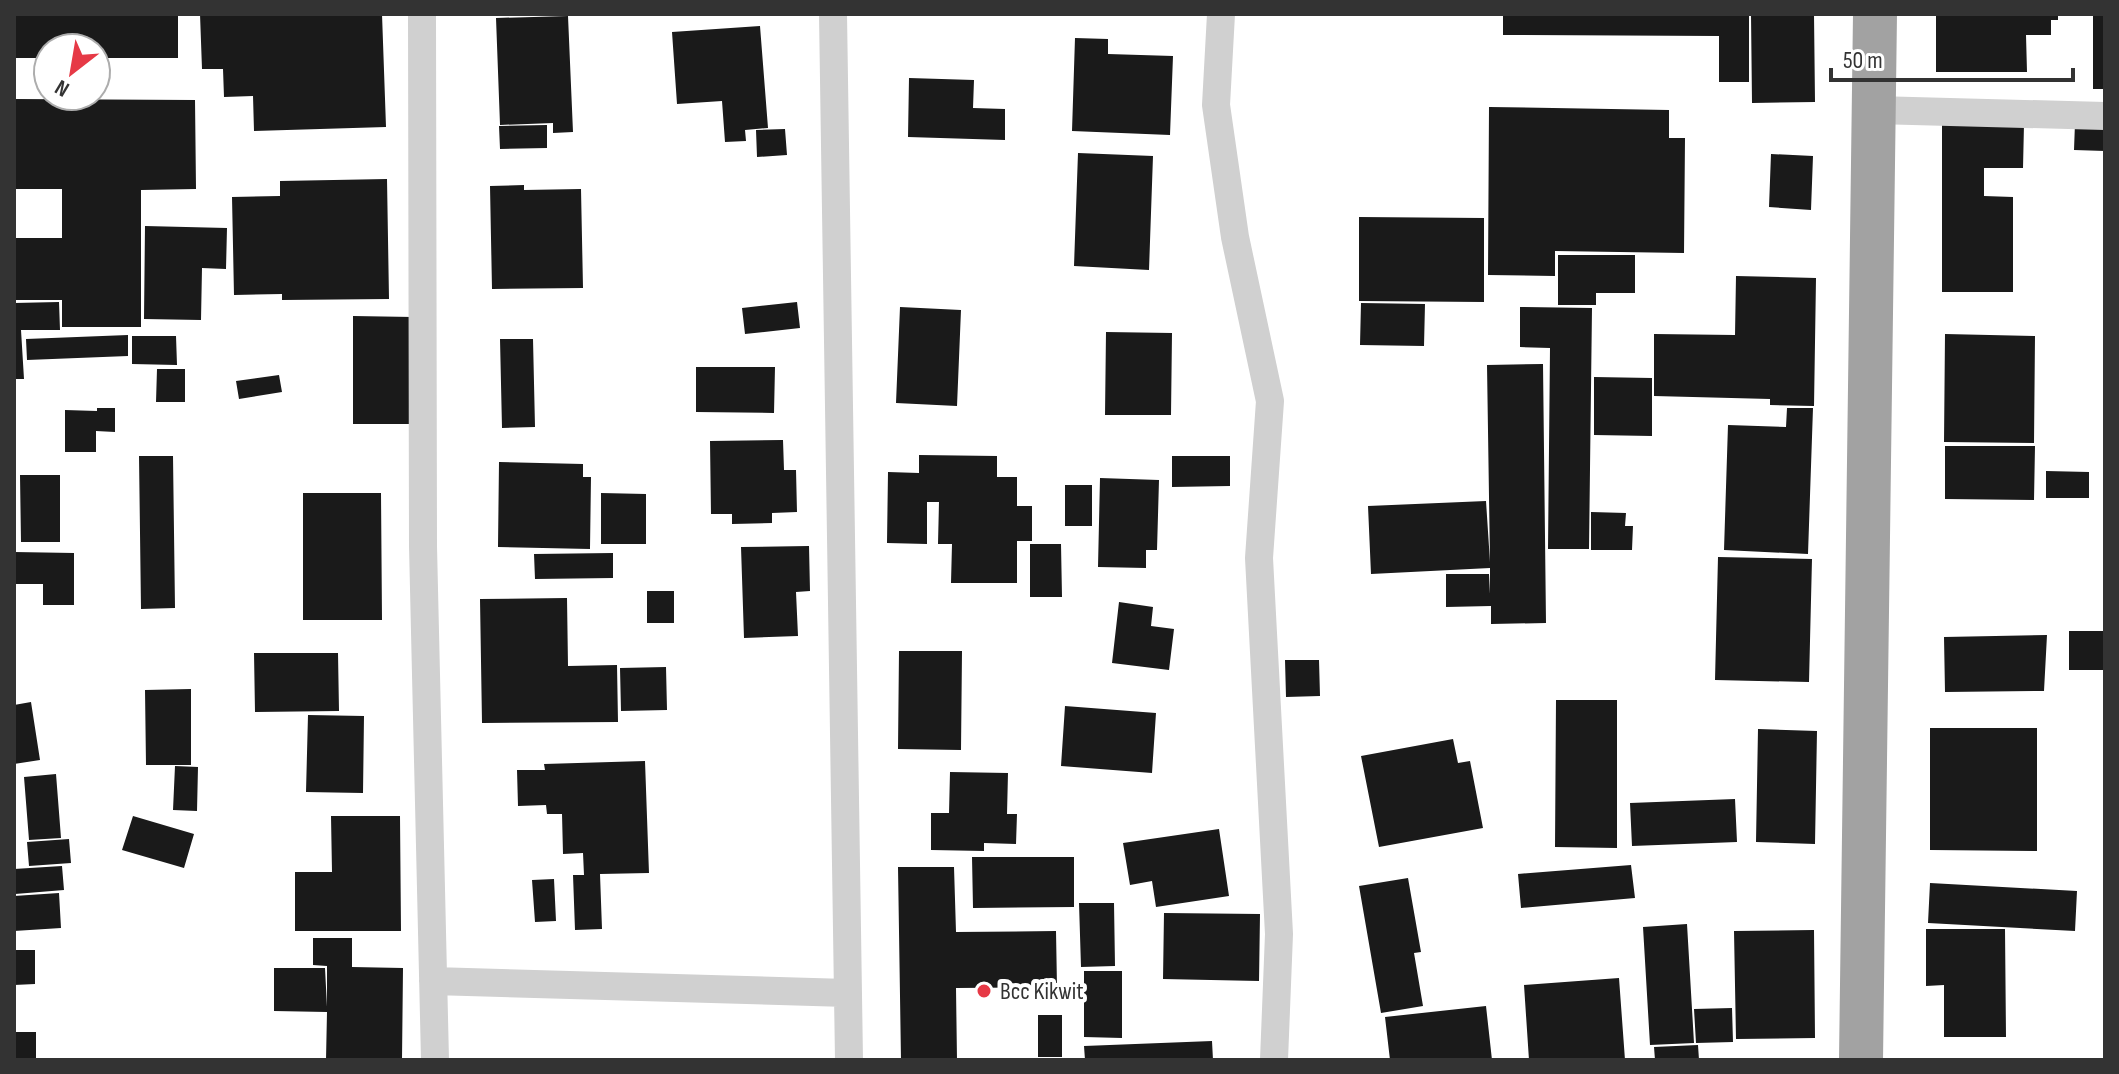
<svg xmlns="http://www.w3.org/2000/svg" width="2119" height="1074" viewBox="0 0 2119 1074" font-family="'Sofia Sans Condensed',sans-serif">
  <style>
    .building { fill: #1a1a1a }
    .lines { fill: none; stroke-linecap: round; stroke-linejoin: round }
    .minor { stroke: #d0d0d0; stroke-width: 28 }
    .trunk { stroke: #a2a2a2; stroke-width: 44 }
    .poi-dot { fill: #e63946; stroke: #fff; stroke-width: 3 }
    .labels { text-anchor: middle; dominant-baseline: central; stroke-width: 8; stroke-linejoin: round; paint-order: stroke }
    .poi-label { font-size: 24px; fill: #333; stroke: #fff; text-anchor: start }
  </style>
  <rect width="100%" height="100%" fill="#fff"/>
  <path class="building" d="M14,14H178V58H96V48H48V58H14Z
    M200,14H382L386,127L254,131L253,96L224,97L223,69H202Z
    M1503,14H1749V82H1719V36L1503,35Z
    M1751,14H1814L1815,102L1752,103Z
    M1936,14H2058V20H2051V35H2026L2027,72H1936Z
    M2093,14H2105V89H2093Z
    M568,16L573,132L553,133V123L500,125L496,18Z
    M760,26L768,128L745,130L746,141L725,142L722,101L677,104L672,32Z
    M1075,38L1108,39V54L1173,56L1170,135L1072,131Z
    M909,78L974,80L973,108L1005,109V140L908,137Z
    M14,99L195,100L196,189L141,190V327H62V300H14V238H62V189H14Z
    M1489,107L1669,110V138H1685L1684,253L1555,251V276L1488,275Z
    M1942,123L2024,124L2023,168H1984V196L2013,197V292H1942Z
    M2075,123L2105,124V151L2074,150Z
    M547,125V148L500,149L499,126Z
    M785,129L787,155L757,157L756,130Z
    M1078,153L1153,156L1149,270L1074,266Z
    M1771,154L1813,156L1811,210L1769,207Z
    M387,179L389,299L282,300V294L234,295L232,197L280,196V181Z
    M524,185V190L581,189L583,288L492,289L490,186Z
    M1359,217L1484,218V302L1359,301Z
    M145,226L227,228L226,269L202,268L201,320L144,319Z
    M1558,255H1635V293H1596V305H1558Z
    M1736,276L1816,278L1814,406L1770,405V399L1654,396V334L1735,335Z
    M59,302L60,330H21L24,379H14V303Z
    M797,302L800,328L745,334L742,308Z
    M1361,303L1425,304L1424,346L1360,345Z
    M900,307L961,310L957,406L896,403Z
    M1520,307L1592,308L1589,549H1548L1550,348L1520,347Z
    M353,316L413,317V424H353Z
    M1106,332L1172,333L1171,415H1105Z
    M1945,334L2035,336L2034,443L1944,442Z
    M128,335V356L27,360L26,339Z
    M132,336H176L177,365L132,364Z
    M500,339H533L535,427L502,428Z
    M1543,364L1546,623L1491,624V606L1446,607V574H1489L1490,594V568L1371,574L1368,506L1486,501L1490,562L1487,365Z
    M696,367H775L774,413L696,412Z
    M157,369H185V402H156Z
    M279,375L282,392L239,399L236,381Z
    M1594,377L1652,378V436L1594,435Z
    M97,408H115V432L96,431V452H65V410L97,411Z
    M1787,408H1813L1808,554L1724,550L1728,425L1786,427Z
    M783,440L784,470H796L797,512L772,513V523L732,524V514H711L710,441Z
    M1945,446H2035L2034,500L1945,499Z
    M919,455L997,456V477H1017V506H1032V541H1017V583H951L952,544H938L939,502H927V544L887,543L888,472L919,473Z
    M139,456H173L175,608L141,609Z
    M1172,456H1230V486L1172,487Z
    M499,462L583,464V477H591L590,549L498,547Z
    M2046,471L2089,472V498H2046Z
    M20,475H60V542H21Z
    M1100,478L1159,480L1157,550H1146V568L1098,567Z
    M1065,485H1092V526H1065Z
    M303,493H381L382,620H303Z
    M601,493L646,494V544H601Z
    M1591,512L1626,513L1625,526H1633L1632,550H1591Z
    M1030,544H1061L1062,597H1030Z
    M809,546L810,591L796,592L798,636L744,638L741,547Z
    M14,552L74,553V605H43V584H14Z
    M613,553V578L535,579L534,554Z
    M1718,557L1812,559L1809,682L1715,680Z
    M647,591H674V623H647Z
    M567,598L568,666L617,665L618,722L482,723L480,599Z
    M1119,602L1153,607L1151,626L1174,629L1169,670L1112,663Z
    M2069,631H2105V670H2069Z
    M2047,635L2044,691L1945,692L1944,637Z
    M899,651H962L961,750L898,749Z
    M254,653H338L339,711L255,712Z
    M1285,660H1319L1320,696L1286,697Z
    M666,667L667,710L621,711L620,668Z
    M191,689V765H146L145,690Z
    M1556,700H1617V848L1555,847Z
    M31,702L40,760L14,764V705Z
    M1065,706L1156,713L1152,773L1061,766Z
    M308,715L364,716L363,793L306,792Z
    M1930,728H2037V851L1930,850Z
    M1758,729L1817,731L1815,844L1756,842Z
    M1453,739L1458,763L1470,761L1483,828L1379,847L1361,756Z
    M645,761L649,873L600,874L602,929L575,930L573,875H584L583,853L563,854L562,814H547L546,805L518,806L517,770H545L544,764Z
    M175,766L198,767L197,811L173,810Z
    M950,772L1008,773L1007,814H1017L1016,844L984,843V851L931,850V813H949Z
    M56,774L61,838L29,840L24,777Z
    M1735,799L1737,842L1632,846L1630,803Z
    M133,816L194,834L184,868L122,850Z
    M331,816H400L401,931H295V872H332Z
    M1219,829L1229,896L1156,907L1152,881L1130,885L1123,843Z
    M69,839L71,863L29,866L27,842Z
    M972,857H1074V907L973,908Z
    M1631,865L1635,898L1521,908L1518,874Z
    M62,866L64,890L15,894L14,869Z
    M898,867H954L956,932L1056,931L1057,987L956,988L957,1060H901Z
    M1408,878L1421,952L1414,953L1423,1006L1381,1013L1359,886Z
    M554,879L556,921L535,922L532,880Z
    M1930,883L2077,891L2075,931L1928,923Z
    M59,893L61,928L14,931V896Z
    M1079,903H1114L1115,966L1081,967Z
    M1164,913L1260,914L1259,981L1163,979Z
    M1687,924L1694,1043L1650,1045L1643,927Z
    M1926,929H2005L2006,1037H1944V985L1926,986Z
    M1814,930L1815,1038L1736,1039L1734,931Z
    M313,938H352V967L403,968L402,1060H326L327,1012L274,1011V968H325L327,1007V966L313,965Z
    M14,950H35V984L14,985Z
    M1084,971H1122V1038L1084,1037Z
    M1619,978L1625,1060H1529L1524,985Z
    M1486,1006L1492,1060H1390L1385,1017Z
    M1732,1008L1733,1042L1696,1043L1694,1009Z
    M1038,1015H1062V1057H1038Z
    M14,1032H36V1060H14Z
    M1212,1041L1213,1060H1085L1084,1046Z
    M1698,1045L1699,1060H1655L1654,1047Z"/>
  <g class="lines">
    <path class="minor" d="M422,14L423,546L435,1060
      M833,14L849,1060
      M1221,14L1216,105L1235,237L1270,401L1259,558L1279,934L1274,1060
      M1875,110L2105,116
      M433,981L847,993"/>
    <path class="trunk" d="M1861,1060L1875,14"/>
  </g>
  <circle class="poi-dot" cx="984" cy="991" r="8"/>
  <g class="labels">
    <g class="poi-label">
      <text x="1000" y="991">Bcc Kikwit</text>
    </g>
  </g>
  <rect width="2119" height="1074" fill="none" stroke="#333333" stroke-width="32"/>
  <g transform="translate(72 72) rotate(211)"><circle r="38" fill="#ffffff" stroke="#adadad" stroke-width="2"/>
  <path d="M0-6L14 30L0 20L-14 30Z" fill="#e63946"/>
  <text y="-12" font-size="22" font-weight="bold" text-anchor="middle" fill="#333333">N</text>
  </g>
  <path d="M1831 68v12h242v-12" fill="none" stroke="#333333" stroke-width="4"/>
  <text x="1843" y="68" font-size="24" fill="#333333" stroke="#ffffff" stroke-width="6" paint-order="stroke">50 m</text>
</svg>
